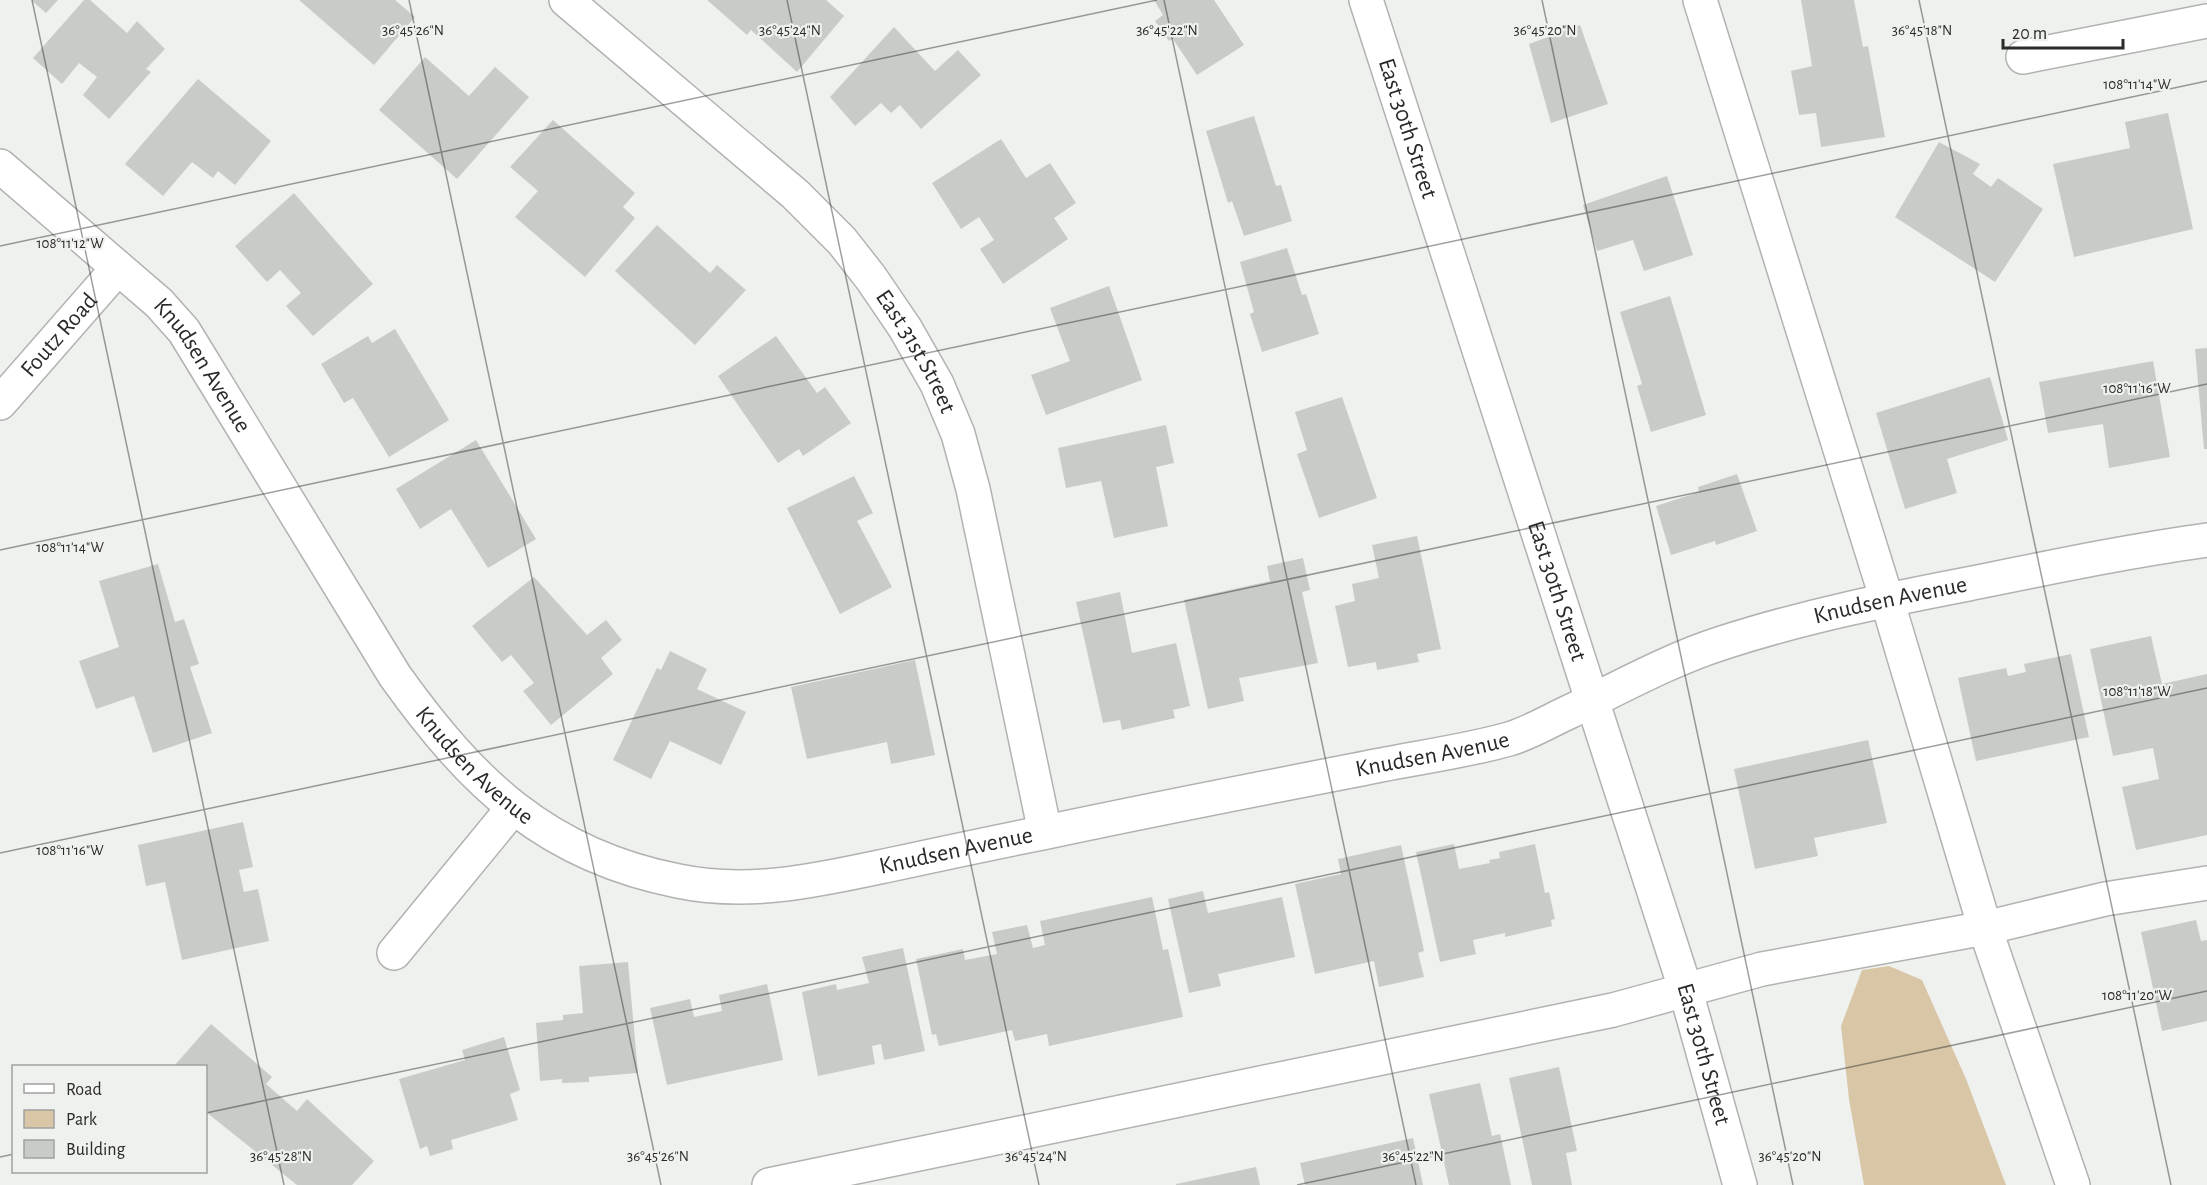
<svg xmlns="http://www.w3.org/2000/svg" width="2207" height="1185" viewBox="0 0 2207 1185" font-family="'Alegreya Sans',sans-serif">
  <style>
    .green { fill: #d8c6a6 }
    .building { fill: #c8ccc9 }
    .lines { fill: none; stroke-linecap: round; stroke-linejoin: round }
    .minor-casing { stroke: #b1b3b0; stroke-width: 36 }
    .major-casing { stroke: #b1b3b0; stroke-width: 36 }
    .minor { stroke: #fff; stroke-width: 33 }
    .major { stroke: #fff; stroke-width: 33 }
    .ticks { fill: none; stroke: #292a29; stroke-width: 1.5; stroke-opacity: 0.45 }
    .labels { text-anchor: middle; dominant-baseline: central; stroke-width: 4.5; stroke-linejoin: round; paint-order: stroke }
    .street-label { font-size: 24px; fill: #292a29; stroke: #eff1ee }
    .ticks-label { font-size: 15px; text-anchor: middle; fill: #292a29; stroke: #eff1ee; stroke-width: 4.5; stroke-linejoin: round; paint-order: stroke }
  </style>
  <rect width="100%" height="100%" fill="#eff1ee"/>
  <path class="green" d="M1889,966L1922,980L1966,1079L2006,1185H1864L1849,1099L1841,1026L1862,970Z"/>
  <path class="building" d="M31,0H58L46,13Z
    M84,0H90L127,33L137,21L165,49L146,69L151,72L109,119L83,95L97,77L79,63L62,84L33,58Z
    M299,0H395L415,17L374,65Z
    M707,0H826L844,16L797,72L751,30L747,35Z
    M1154,0H1214L1244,45L1197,75L1173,39L1169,41L1155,21L1163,15Z
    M1801,0H1854L1863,47L1868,46L1885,137L1821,147L1816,113L1799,115L1791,71L1812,66Z
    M1580,25L1608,104L1551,123L1529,44Z
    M894,27L935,71L958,50L981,75L921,129L900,105L891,113L881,103L855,126L830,97Z
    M425,57L469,96L495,67L529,97L457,179L379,110Z
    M198,79L271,141L235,185L218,171L213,178L192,162L163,196L125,164Z
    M2168,113L2193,229L2074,257L2053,164L2130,148L2125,122Z
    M1254,116L1276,186L1281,185L1292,221L1244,236L1232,201L1228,203L1206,131Z
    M553,120L635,193L623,207L635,218L585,277L515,217L538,191L510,167Z
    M1001,139L1026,178L1050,163L1076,203L1054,218L1068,239L1003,284L980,249L994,240L979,217L961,229L932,183Z
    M1939,142L1980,164L1973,174L1991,187L1998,178L2043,209L1995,282L1895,217Z
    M1667,176L1693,255L1644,271L1633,240L1597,251L1583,205Z
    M294,193L373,284L313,336L286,306L301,293L280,270L267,282L235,246Z
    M657,225L710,273L717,265L746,290L695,345L615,271Z
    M1287,248L1302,295L1306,294L1319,334L1262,352L1250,314L1254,312L1240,262Z
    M1109,286L1142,380L1046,415L1031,375L1070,361L1050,308Z
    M1670,296L1706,415L1651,432L1637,386L1642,384L1620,312Z
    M395,329L449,420L389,457L353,398L344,403L321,364L368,336L372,343Z
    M776,336L817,393L825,387L851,423L803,456L799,449L778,463L718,376Z
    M2207,348V449H2204L2195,349Z
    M2153,361L2170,457L2109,468L2103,424L2048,433L2039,382Z
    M1990,377L2008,440L1947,459L1957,493L1905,509L1876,413Z
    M1342,397L1377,498L1319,518L1297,454L1307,450L1295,412Z
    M1166,425L1174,463L1156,467L1168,526L1114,538L1101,481L1066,488L1058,448Z
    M476,440L536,539L488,568L451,509L420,529L396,489Z
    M1737,474L1757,531L1716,545L1715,541L1671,555L1656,506L1699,492L1698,487Z
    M854,476L873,513L857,521L892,587L840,614L787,508Z
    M1417,536L1441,649L1417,654L1419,662L1377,670L1376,662L1348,667L1335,606L1355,601L1352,584L1379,578L1372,545Z
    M1303,558L1310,590L1302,592L1318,663L1239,678L1244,701L1208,709L1184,600L1270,581L1267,566Z
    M158,564L175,622L184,619L199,664L190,667L212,733L153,753L134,696L96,709L79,661L119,647L99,581Z
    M534,577L587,635L606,620L622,640L601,658L613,674L551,725L523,691L534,683L511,655L502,662L472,626Z
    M1120,592L1132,653L1176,643L1190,706L1173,710L1175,718L1122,730L1120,720L1103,723L1076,602Z
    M2151,636L2162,684L2207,674V835L2136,850L2122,787L2159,779L2153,748L2113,756L2090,649Z
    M670,651L707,669L697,689L746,712L721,765L670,741L651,779L613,760L657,668L661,670Z
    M2071,654L2089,737L1976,761L1958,678L2006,668L2008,676L2026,672L2024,664Z
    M915,660L935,755L891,764L887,742L807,759L791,687Z
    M1868,740L1887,823L1814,838L1818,856L1755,869L1734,769Z
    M243,822L253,867L239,870L244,892L258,889L269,941L182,960L165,882L146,886L138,845Z
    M1454,844L1459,869L1490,863L1489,860L1500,858L1499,852L1535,844L1545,893L1549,892L1555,919L1551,920L1552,926L1505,937V933L1473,940L1476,954L1440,962L1416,852Z
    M1401,845L1424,951L1418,953L1424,977L1379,987L1374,961L1315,974L1295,884L1341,874L1338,859Z
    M1203,891L1208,913L1282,897L1295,957L1218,974L1221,986L1189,993L1168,899Z
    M1152,897L1163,950L1168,949L1183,1017L1049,1046L1047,1034L1015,1041L1012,1030L939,1046L936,1034L932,1035L916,959L963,949L965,960L997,954L992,932L1027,925L1033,948L1045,945L1040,921Z
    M2196,920L2201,941L2207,940V1021L2162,1031L2141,932Z
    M903,948L925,1051L884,1060L881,1044L872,1046L875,1064L818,1076L802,992L836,984L837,990L869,983L862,957Z
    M628,962L638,1073L589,1077V1082L562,1083V1079L540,1081L536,1023L563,1020V1015L583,1013L579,966Z
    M767,984L783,1060L667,1085L650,1008L690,999L694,1017L722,1011L719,995Z
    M211,1024L272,1077L266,1084L297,1111L307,1099L374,1161L352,1185H297L206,1112V1066H174Z
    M504,1037L520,1090L510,1094L518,1120L451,1140L453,1149L430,1156L427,1146L420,1149L399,1079L465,1060L462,1050Z
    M1559,1067L1577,1151L1566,1153L1572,1185H1532L1509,1078Z
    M1480,1083L1492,1136L1500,1134L1511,1185H1449L1429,1094Z
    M1413,1138L1423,1185H1305L1300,1163Z
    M1256,1167L1260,1185H1176V1184Z"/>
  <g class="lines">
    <g class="minor-casing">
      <g id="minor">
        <path id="s1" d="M566,0L795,194L842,241L871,278L905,328L937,384L958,434L973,489L1045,832"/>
        <path d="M1700,0L1887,600L1985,928L2073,1185"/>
        <path d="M2023,57L2207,21"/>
        <path id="s2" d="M0,166L159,303L184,331L395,676C471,782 545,855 678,881C750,896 819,880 889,865C940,854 991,843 1042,833C1149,810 1258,789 1366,768C1413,758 1463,752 1509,739C1530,733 1551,720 1571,711C1621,687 1669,660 1722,643C1802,617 1885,600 1968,584C2047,568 2127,551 2207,540"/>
        <path id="s3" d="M0,403L118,268"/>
        <path d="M394,953L513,808"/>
        <path d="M769,1185L1613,1010L1762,969L1985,928L2105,899L2207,883"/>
      </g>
    </g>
    <g class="major-casing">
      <g id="major">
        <path id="s4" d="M1366,0L1685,988L1740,1185"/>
      </g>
    </g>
    <use href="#minor" class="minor"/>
    <use href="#major" class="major"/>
  </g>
  <path class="ticks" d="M32,0L284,1185M409,0L661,1185M787,0L1039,1185M1164,0L1416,1185M1542,0L1793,1185M1919,0L2171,1185M0,246L1157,0M0,550L2207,81M0,853L2207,384M206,1113L2207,688M0,1157L14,1154M1297,1185L2207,991"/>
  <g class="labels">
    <g class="street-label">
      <text stroke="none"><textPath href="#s4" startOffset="135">East 30th Street</textPath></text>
      <text stroke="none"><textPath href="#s3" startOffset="90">Foutz Road</textPath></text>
      <text stroke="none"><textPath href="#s1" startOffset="500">East 31st Street</textPath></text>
      <text stroke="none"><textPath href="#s2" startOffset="286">Knudsen Avenue</textPath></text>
      <text stroke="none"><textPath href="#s4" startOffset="621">East 30th Street</textPath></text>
      <text stroke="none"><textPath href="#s2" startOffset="2265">Knudsen Avenue</textPath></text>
      <text stroke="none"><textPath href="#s2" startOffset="1779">Knudsen Avenue</textPath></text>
      <text stroke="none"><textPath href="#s2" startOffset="772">Knudsen Avenue</textPath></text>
      <text stroke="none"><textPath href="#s2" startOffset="1293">Knudsen Avenue</textPath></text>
      <text stroke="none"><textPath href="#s4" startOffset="1107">East 30th Street</textPath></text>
    </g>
  </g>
  <g class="ticks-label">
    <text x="413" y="35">36°45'26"N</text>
    <text x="790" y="35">36°45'24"N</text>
    <text x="1167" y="35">36°45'22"N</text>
    <text x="1545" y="35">36°45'20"N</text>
    <text x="1922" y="35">36°45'18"N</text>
    <text x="2137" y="89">108°11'14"W</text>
    <text x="70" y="248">108°11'12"W</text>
    <text x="2137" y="393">108°11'16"W</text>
    <text x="70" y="552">108°11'14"W</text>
    <text x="2137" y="696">108°11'18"W</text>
    <text x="70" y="855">108°11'16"W</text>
    <text x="2137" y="1000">108°11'20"W</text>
    <text x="281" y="1161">36°45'28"N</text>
    <text x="658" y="1161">36°45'26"N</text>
    <text x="1036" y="1161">36°45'24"N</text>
    <text x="1413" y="1161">36°45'22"N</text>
    <text x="1790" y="1161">36°45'20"N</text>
  </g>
  <rect x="12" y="1065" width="195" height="108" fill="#eff1ee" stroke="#a0a19f" stroke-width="1.5"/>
  <rect x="24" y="1084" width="30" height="9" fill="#ffffff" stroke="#a0a19f" stroke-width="1.5"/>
  <text x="66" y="1095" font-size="18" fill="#292a29">Road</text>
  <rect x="24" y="1110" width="30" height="18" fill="#d8c6a6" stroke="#a0a19f" stroke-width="1.5"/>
  <text x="66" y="1125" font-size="18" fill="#292a29">Park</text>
  <rect x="24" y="1140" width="30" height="18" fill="#c8ccc9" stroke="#a0a19f" stroke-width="1.5"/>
  <text x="66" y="1155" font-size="18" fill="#292a29">Building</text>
  <path d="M2003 39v9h120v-9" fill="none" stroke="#292a29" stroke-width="3"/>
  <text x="2012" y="39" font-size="18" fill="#292a29" stroke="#eff1ee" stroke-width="4.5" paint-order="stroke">20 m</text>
</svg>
